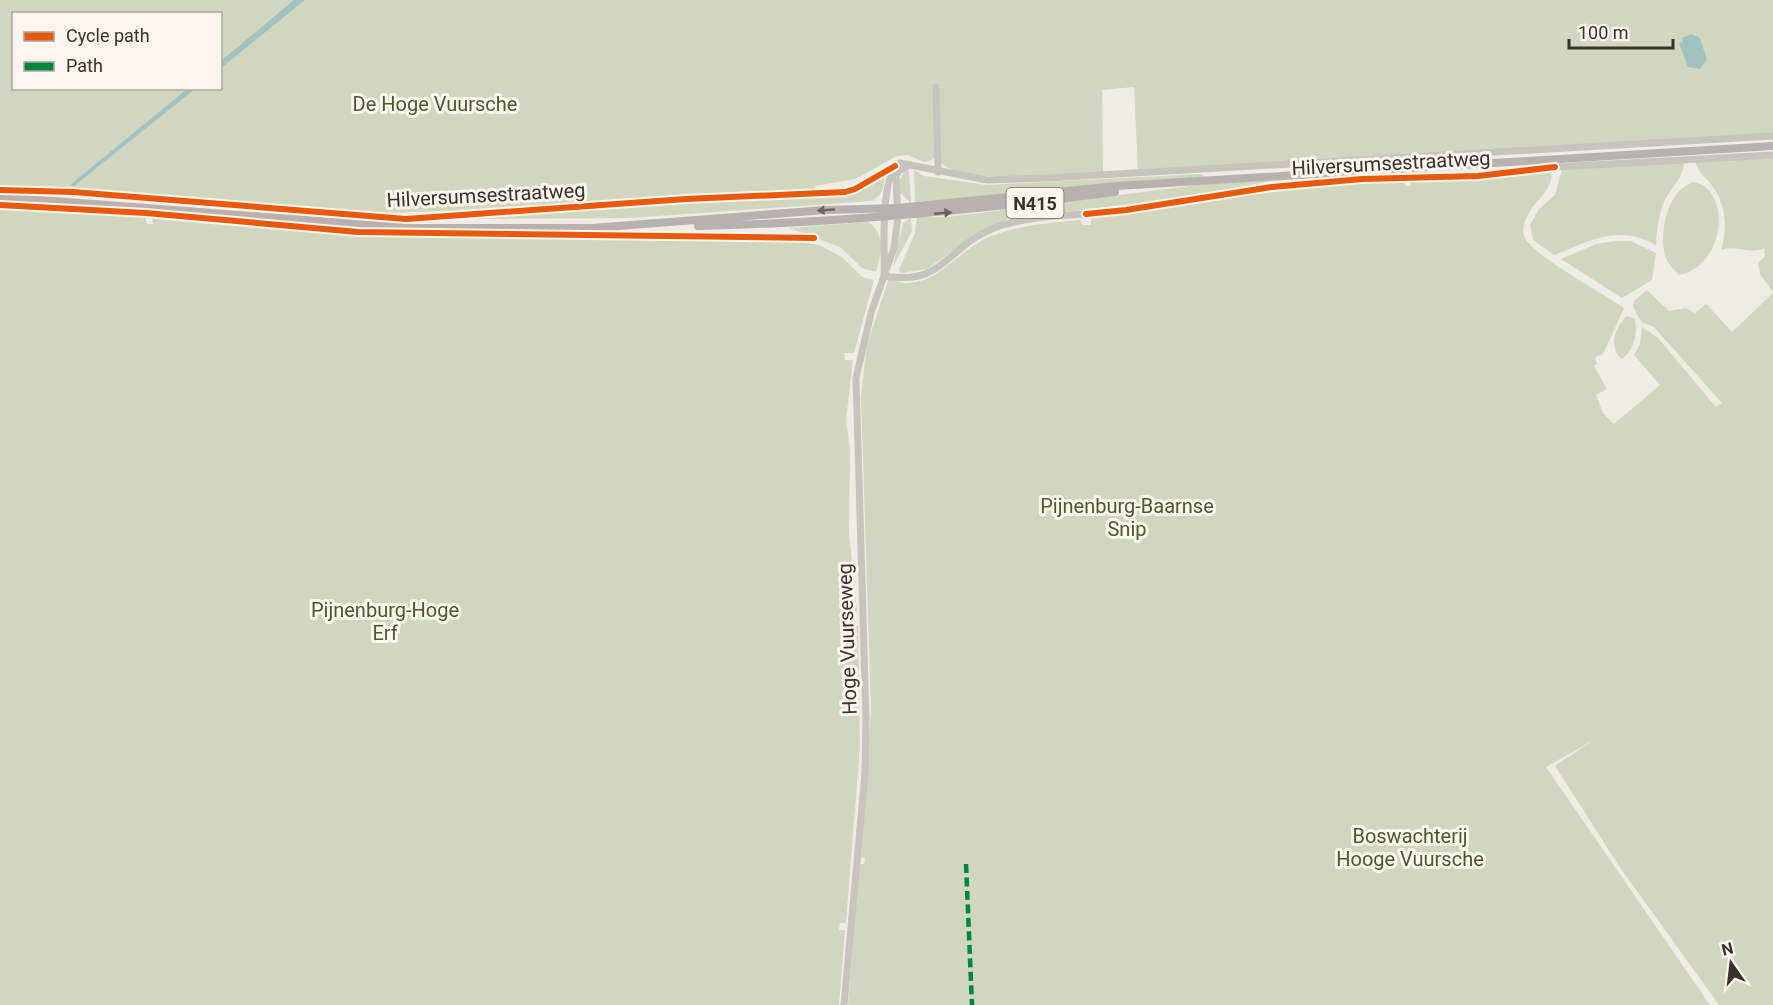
<svg xmlns="http://www.w3.org/2000/svg" width="1773" height="1005" viewBox="0 0 1773 1005" font-family="Roboto,sans-serif">
  <style>
    .green { fill: #d1d6bf; fill-rule: evenodd }
    .water { fill: #a1c2c1 }
    .lines { fill: none; stroke-linecap: round; stroke-linejoin: round }
    .minor { stroke: #c9c3be; stroke-width: 7 }
    .major { stroke: #b8b1ad; stroke-width: 8 }
    .quiet { stroke: #00873e; stroke-width: 4.5; stroke-dasharray: 9 4.5; stroke-linecap: butt }
    .cycleway-casing { stroke: #fbf5ee; stroke-width: 10 }
    .cycleway { stroke: #e8590c; stroke-width: 6 }
    .oneway { fill: #6d645f }
    .labels { text-anchor: middle; dominant-baseline: central; stroke-width: 6; stroke-linejoin: round; paint-order: stroke }
    .shield { fill: #fbf5ee; stroke: #756b66; stroke-width: 1.5 }
    .shield-label { font-size: 18px; font-weight: bold; fill: #3b302b }
    .park-label { font-size: 20px; fill: #4a5a2e; stroke: #fbf5ee }
    .street-label { font-size: 20px; fill: #3b302b; stroke: #fbf5ee }
  </style>
  <rect width="100%" height="100%" fill="#f0ebe5"/>
  <path class="green" d="M0,0H1773V134L1138,171L1134,87L1102,90L1103,173C1069,174 962,186 940,162V104H933L937,154L932,160L924,162L908,155L897,156L855,179L815,186L816,193L856,189L884,173C885,186 884,193 872,201L629,218L469,219L678,202L388,213L238,202L0,190ZM14,14H220V88H14Z
    M1773,157V292L1760,274L1758,263L1765,257L1764,248C1749,255 1736,244 1721,250C1728,227 1726,202 1710,183C1703,174 1696,171 1695,159Z
    M1684,160C1684,179 1671,186 1664,202C1658,216 1657,230 1656,245C1617,224 1592,240 1554,255L1533,240L1530,225L1539,209L1555,195L1563,166Z
    M1551,167C1554,189 1541,195 1530,211C1525,219 1521,229 1525,238C1534,256 1604,294 1624,308L1603,354L1595,357L1597,364L1594,366L1607,389L1596,395L1603,413L1614,424L1660,385L1634,355L1640,344L1642,327L1658,338L1716,407L1722,403L1661,335L1654,327L1641,322L1633,306L1634,301L1647,290L1669,311L1686,308L1695,313L1706,304L1732,332L1773,293V1005H1719L1619,866L1555,766L1595,739L1546,767L1710,1005H848L858,881L860,864H864L865,858L861,857L871,710L861,396L867,345L889,278C895,280 901,283 905,283C939,284 960,249 989,237C1019,225 1049,223 1081,220L1082,225H1091V219L1272,190L1404,178L1405,186H1411L1410,178Z
    M914,170L924,176L986,185L1201,174L1207,177L915,202Z
    M905,171H909L911,203L898,191L900,179Z
    M1278,180L1171,199L1008,219L974,236L927,269L901,273L899,270L915,233L917,217H948L1206,184Z
    M1694,182C1732,190 1726,265 1679,275C1673,269 1668,264 1665,256C1659,232 1667,190 1694,182Z
    M0,206L145,216L147,224H153L152,217L503,239L774,237L819,245L842,257L862,277L874,280L854,353H844L845,360H853L846,420L850,450L849,533L857,612L847,616V622L858,626L860,745L846,923H840L839,930H845L839,1005H0Z
    M911,218L912,231L893,267L903,223Z
    M868,222C886,233 881,255 876,272L862,268L840,247L789,228Z
    M1615,241H1631L1656,253L1652,280L1622,298L1561,259L1596,244Z
    M1627,316L1635,319C1638,333 1634,350 1622,359C1608,347 1614,328 1627,316Z"/>
  <path class="water" d="M294,0H305L221,68V61Z
    M1691,34L1700,38L1707,60L1700,69L1688,67L1679,43L1683,42L1682,38Z
    M187,89H195L74,186L70,185Z"/>
  <g class="lines">
    <path class="minor" d="M936,87L938,172
      M1555,167L1773,155
      M884,276C885,253 879,174 900,163L987,180L1048,178L1773,136
      M884,276C945,286 946,247 994,228C1023,217 1056,216 1086,214
      M844,1005L865,773L866,719L856,378L871,313L894,248L898,217L896,176L899,171L910,165"/>
    <path class="major" d="M0,197L414,228H592L825,210L897,208L1117,186L1773,146
      M698,226C838,223 976,210 1115,192"/>
    <path class="quiet" d="M966,864L972,1005"/>
    <g class="cycleway-casing">
      <path id="cycleway" d="M0,190L73,192L406,219L686,199L845,192L855,189L895,166
        M0,205L146,213L358,232L814,238
        M1086,214L1126,210L1272,187L1362,179L1478,176L1555,167"/>
    </g>
    <use href="#cycleway" class="cycleway"/>
  </g>
  <defs><path id="oneway-solid" d="M-6-.8H1V-3.2L6.5 0L1 3.2V.8H-6Z" transform="scale(1.5)"/></defs>
  <g class="oneway">
    <use href="#oneway-solid" transform="translate(826 210) rotate(176)"/>
    <use href="#oneway-solid" transform="translate(943 213) rotate(-5)"/>
  </g>
  <g class="labels">
    <rect class="shield" x="1006.5" y="188" width="57" height="30" rx="4.5"/>
    <g class="shield-label">
      <text x="1035" y="203">N415</text>
    </g>
    <g class="park-label">
      <text x="435" y="104">De Hoge Vuursche</text>
      <text x="1127" y="506">Pijnenburg-Baarnse<tspan x="1127" dy="23">Snip</tspan></text>
      <text x="385" y="610">Pijnenburg-Hoge<tspan x="385" dy="23">Erf</tspan></text>
      <text x="1410" y="836">Boswachterij<tspan x="1410" dy="23">Hooge Vuursche</tspan></text>
    </g>
    <g class="street-label">
      <text transform="translate(1391 163) rotate(-3)">Hilversumsestraatweg</text>
      <text transform="translate(486 195) rotate(-3)">Hilversumsestraatweg</text>
      <text transform="translate(847 639) rotate(-92)">Hoge Vuurseweg</text>
    </g>
  </g>
  <rect x="12" y="12" width="210" height="78" fill="#fbf5ee" stroke="#aea6a0" stroke-width="1.5"/>
  <rect x="24" y="32" width="30" height="9" fill="#e8590c" stroke="#aea6a0" stroke-width="1.5"/>
  <text x="66" y="42" font-size="18" fill="#3b302b">Cycle path</text>
  <rect x="24" y="62" width="30" height="9" fill="#00873e" stroke="#aea6a0" stroke-width="1.5"/>
  <text x="66" y="72" font-size="18" fill="#3b302b">Path</text>
  <g transform="translate(1731 963) rotate(346)" stroke="#fbf5ee" stroke-width="4.5" paint-order="stroke">
  <path d="M0-4.5L10 22L0 15L-10 22Z" fill="#3b302b"/>
  <text y="-9" font-size="16" font-weight="bold" text-anchor="middle" fill="#3b302b">N</text>
  </g>
  <path d="M1569 39v9h104v-9" fill="none" stroke="#3b302b" stroke-width="3"/>
  <text x="1578" y="39" font-size="18" fill="#3b302b" stroke="#fbf5ee" stroke-width="4.5" paint-order="stroke">100 m</text>
</svg>
